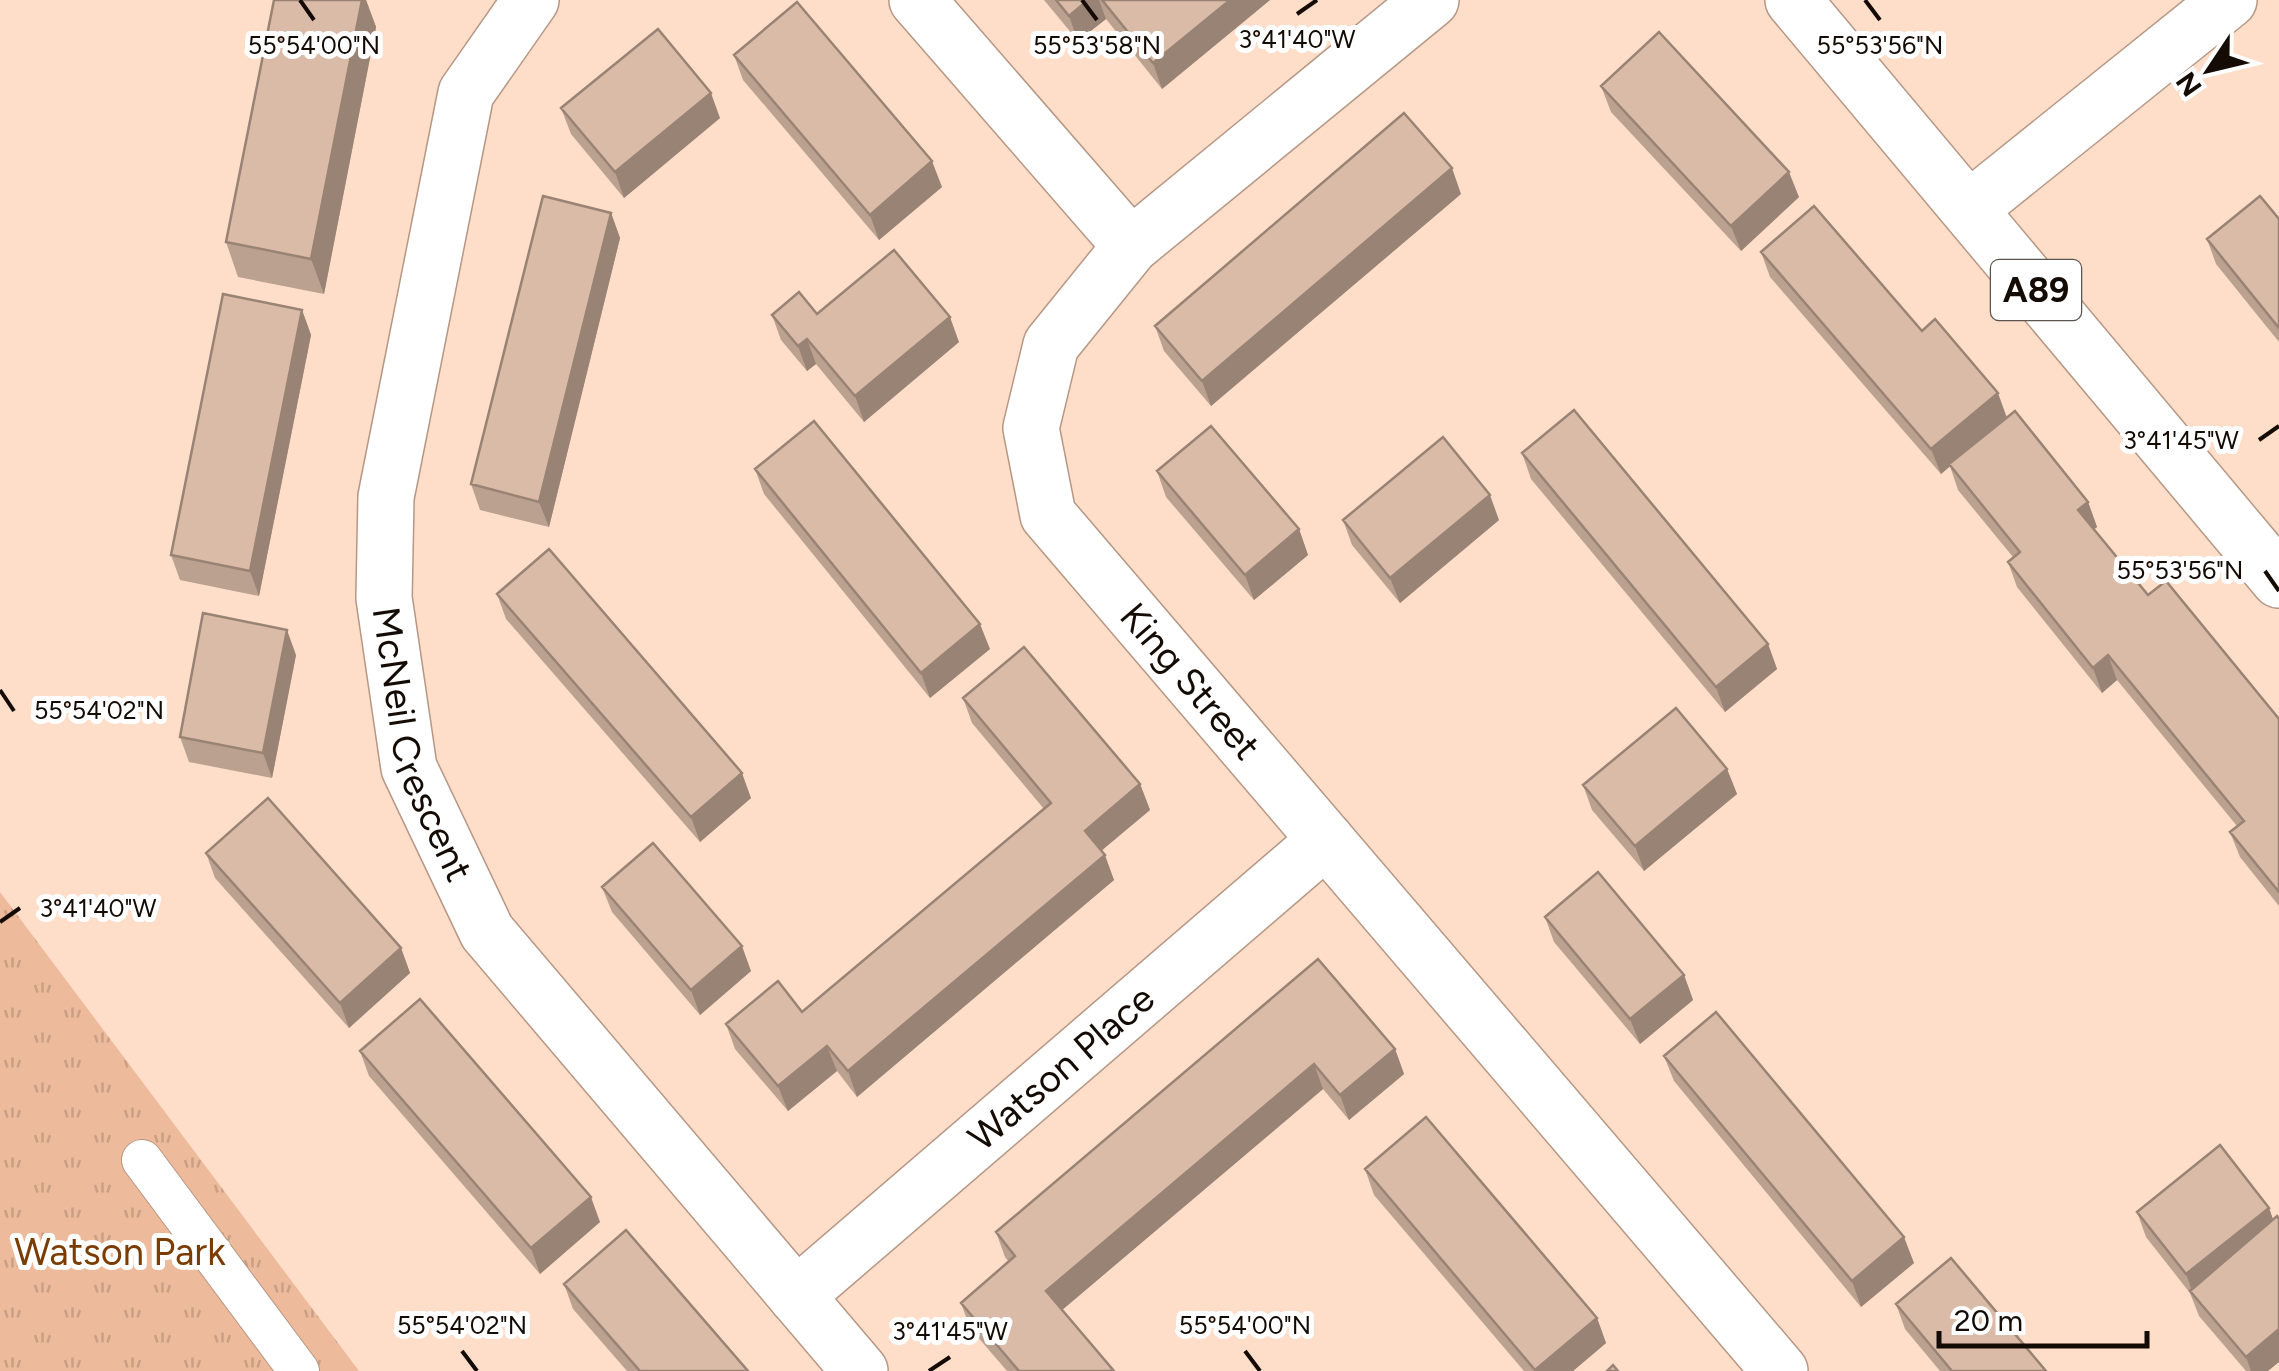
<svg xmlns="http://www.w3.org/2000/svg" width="2279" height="1371" viewBox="0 0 2279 1371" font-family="Figtree,sans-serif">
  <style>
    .park { fill: url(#park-tufts) }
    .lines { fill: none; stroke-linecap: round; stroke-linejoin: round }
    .service-casing { stroke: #b69785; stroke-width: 42 }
    .minor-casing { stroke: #b69785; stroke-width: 58 }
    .primary-casing { stroke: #b69785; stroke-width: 58 }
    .service { stroke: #fff; stroke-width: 40 }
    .minor { stroke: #fff; stroke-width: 55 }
    .primary { stroke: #fff; stroke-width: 55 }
    .wall { fill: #bba190 }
    .shaded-wall { fill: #998375 }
    .building { fill: #dabba7; stroke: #998375; stroke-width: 2.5 }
    .ticks { fill: none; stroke: #150b05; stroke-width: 4 }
    .labels { text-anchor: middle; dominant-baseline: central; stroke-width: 10; stroke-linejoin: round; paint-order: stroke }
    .shield { fill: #fff; stroke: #5b5450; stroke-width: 2.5 }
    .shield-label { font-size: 35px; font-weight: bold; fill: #150b05 }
    .street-label { font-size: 38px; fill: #150b05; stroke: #fff }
    .park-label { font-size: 38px; fill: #7b3c01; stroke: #fff }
    .ticks-label { font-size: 25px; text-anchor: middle; fill: #150b05; stroke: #fff; stroke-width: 10; stroke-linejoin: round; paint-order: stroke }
  </style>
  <defs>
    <pattern id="park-tufts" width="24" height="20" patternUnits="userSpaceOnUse" patternTransform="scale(2.5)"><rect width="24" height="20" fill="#edbb9b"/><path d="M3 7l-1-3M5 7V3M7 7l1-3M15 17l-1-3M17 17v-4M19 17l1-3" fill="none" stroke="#ca9f84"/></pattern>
  </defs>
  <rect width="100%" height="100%" fill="#feddc9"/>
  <path class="park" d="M0,892L359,1371H0Z"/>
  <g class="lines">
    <g class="service-casing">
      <path id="service" d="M142,1160L299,1371"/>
    </g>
    <g class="minor-casing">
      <g id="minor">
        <path id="s1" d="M531,0L466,93L386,497L384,598L409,768L487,932L860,1371"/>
        <path d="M917,0L1131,246"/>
        <path id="s2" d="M1431,0L1131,246L1051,345L1031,428L1048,515L1780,1371"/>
        <path d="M1969,209L2229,0"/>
        <path id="s3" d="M796,1296L1326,840"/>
      </g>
    </g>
    <g class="primary-casing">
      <path id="primary" d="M1793,0L2279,580"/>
    </g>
    <use href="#service" class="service"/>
    <use href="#minor" class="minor"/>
    <use href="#primary" class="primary"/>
  </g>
  <path class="wall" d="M274,0H366L376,27L324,294L238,277L226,242Z
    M1044,0H1270L1162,89L1106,19L1078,41Z
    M734,55L942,187L879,240L743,80Z
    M1601,86L1799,197L1741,251L1611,112Z
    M561,108L720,118L624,198L571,134Z
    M1461,194L1211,406L1164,351L1155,326Z
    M611,213L620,238L549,527L480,510L471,484Z
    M2279,219V342L2216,264L2207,239Z
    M1761,252L1922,331L2088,502L2097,527L2094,529L2148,595L2279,719V906L2240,857L2230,832L2237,826L2117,680L2102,693L2017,587L2008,562L2013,557L1958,490L1950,466L1941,474L1770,277Z
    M302,310L311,335L259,596L180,580L171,555Z
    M817,314L959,342L864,422L816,364L807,371L781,340L772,315Z
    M1522,453L1768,644L1777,669L1725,712L1531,479Z
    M755,469L990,649L930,698L764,494Z
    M1157,471L1299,529L1308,555L1254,600L1166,497Z
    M1343,520H1499L1400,603L1352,545Z
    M497,594L751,798L700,842L506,619Z
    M296,655L272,778L189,762L180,737Z
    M963,698L1140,784L1150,810L1101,850L1114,880L857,1097L837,1071L788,1111L735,1049L726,1024L802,1012L1044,809L972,723Z
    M1727,769L1737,794L1644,871L1592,810L1583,785Z
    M206,853L401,948L410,973L349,1028L215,878Z
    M602,887L751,971L700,1015L612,912Z
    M1545,917L1684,975L1693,1000L1640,1044L1554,942Z
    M1318,959L1395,1049L1404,1074L1349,1120L1323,1089L1062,1310L1114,1371H1007L970,1328L961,1303L1009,1262L1005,1257L996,1232Z
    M360,1051L600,1222L540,1274L369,1076Z
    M1664,1056L1914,1263L1861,1307L1674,1081Z
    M1365,1169L1597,1318L1606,1343L1573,1371H1524L1374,1195Z
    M2269,1208L2273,1220L2268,1371H2246L2199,1316L2190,1293L2146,1237L2137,1212Z
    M564,1284L748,1371H627L573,1309Z
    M1896,1304L2046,1371H1940L1905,1329Z"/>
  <path class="shaded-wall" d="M362,0H366L376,27L324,294L311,259Z
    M1088,0H1099L1106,19L1078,41L1069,16Z
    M1230,0H1270L1162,89L1153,63Z
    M711,93L720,118L624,198L615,172Z
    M932,161L942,187L879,240L870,215Z
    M1452,168L1461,194L1211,406L1202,381Z
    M1789,172L1799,197L1741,251L1731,226Z
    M611,213L620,238L549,527L539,502Z
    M302,310L311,335L259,596L250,571Z
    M950,317L959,342L864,422L855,396Z
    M807,339L816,364L807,371L798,346Z
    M1998,393L2007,418L1941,474L1931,449Z
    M1490,495L1499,520L1400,603L1390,578Z
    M2088,502L2097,527L2087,535L2078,510Z
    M1299,529L1308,555L1254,600L1245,575Z
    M980,624L990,649L930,698L921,673Z
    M287,630L296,655L272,778L263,753Z
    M1768,644L1777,669L1725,712L1716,687Z
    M2108,655L2117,680L2102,693L2093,668Z
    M1727,769L1737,794L1644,871L1635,846Z
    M742,773L751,798L700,842L691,817Z
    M1140,784L1150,810L1094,857L1085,831Z
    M1105,855L1114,880L857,1097L848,1071Z
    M742,946L751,971L700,1015L691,990Z
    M401,948L410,973L349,1028L340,1003Z
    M1684,975L1693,1000L1640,1044L1630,1019Z
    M827,1046L837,1071L788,1111L778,1086Z
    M1395,1049L1404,1074L1349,1120L1340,1095Z
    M1314,1064L1323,1089L1055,1316L1046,1291Z
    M591,1197L600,1222L540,1274L531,1248Z
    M2269,1208L2278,1233L2195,1299L2186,1274Z
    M1904,1237L1914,1263L1861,1307L1852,1281Z
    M1597,1318L1606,1343L1573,1371H1535Z
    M2279,1329V1362L2268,1371H2251L2246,1357Z"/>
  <path class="building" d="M274,0H362L311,259L226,242Z
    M1056,0H1088L1069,16Z
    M1102,0H1230L1153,63Z
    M797,2L932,161L870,215L734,55Z
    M658,29L711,93L615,172L561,108Z
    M1659,32L1789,172L1731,226L1601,86Z
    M1404,113L1452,168L1202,381L1155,326Z
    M543,196L611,213L539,502L471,484Z
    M2260,196L2279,219V328L2207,239Z
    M1814,206L1922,331L1935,319L1998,393L1931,449L1761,252Z
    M894,250L950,317L855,396L807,339L798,346L772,315L799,292L817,314Z
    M223,294L302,310L250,571L171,555Z
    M1574,410L1768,644L1716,687L1522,453Z
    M2015,411L2088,502L2078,510L2148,595L2166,581L2279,719V892L2230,832L2244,821L2108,655L2093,668L2008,562L2020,552L1949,464Z
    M814,421L980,624L921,673L755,469Z
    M1211,426L1299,529L1245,575L1157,471Z
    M1443,437L1490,495L1390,578L1343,520Z
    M549,549L742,773L691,817L497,594Z
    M203,613L287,630L263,753L180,737Z
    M1024,647L1140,784L1085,831L1105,855L848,1071L827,1046L778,1086L726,1024L778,981L802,1012L1051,803L963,698Z
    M1676,708L1727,769L1635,846L1583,785Z
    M268,798L401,948L340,1003L206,853Z
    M653,843L742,946L691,990L602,887Z
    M1598,872L1684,975L1630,1019L1545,917Z
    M1318,959L1395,1049L1340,1095L1314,1064L1046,1291L1114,1371H1019L961,1303L1015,1256L996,1232Z
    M420,999L591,1197L531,1248L360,1051Z
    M1716,1012L1904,1237L1852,1281L1664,1056Z
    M1426,1117L1597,1318L1535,1370L1365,1169Z
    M2220,1145L2269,1208L2186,1274L2137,1212Z
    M2277,1216L2279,1219V1329L2246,1357L2190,1291Z
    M626,1230L748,1371H640L564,1284Z
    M1951,1258L2046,1371H1952L1896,1304Z
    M1613,1365L1618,1371H1607Z"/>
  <path class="ticks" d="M300,0L314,20M1082,0L1097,20M1865,0L1880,20M1297,14L1317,0M2259,440L2279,426M2265,571L2279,591M0,690L14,711M0,922L20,908M462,1351L477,1371M1245,1351L1260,1371M929,1371L950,1357"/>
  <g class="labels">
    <rect class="shield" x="1991" y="260" width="90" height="60" rx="8"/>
    <g class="shield-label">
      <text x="2036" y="290">A89</text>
    </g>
    <g class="street-label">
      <text stroke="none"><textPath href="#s2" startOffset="908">King Street</textPath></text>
      <text stroke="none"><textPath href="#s1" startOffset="778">McNeil Crescent</textPath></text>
      <text stroke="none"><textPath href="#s3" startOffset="350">Watson Place</textPath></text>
    </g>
    <g class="park-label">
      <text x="120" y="1252">Watson Park</text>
    </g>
  </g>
  <g class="ticks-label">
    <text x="1297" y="48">3°41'40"W</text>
    <text x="314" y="54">55°54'00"N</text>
    <text x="1097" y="54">55°53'58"N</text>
    <text x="1880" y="54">55°53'56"N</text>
    <text x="2181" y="449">3°41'45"W</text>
    <text x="2180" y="579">55°53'56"N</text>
    <text x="99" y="719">55°54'02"N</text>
    <text x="98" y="917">3°41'40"W</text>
    <text x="462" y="1334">55°54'02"N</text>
    <text x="1245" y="1334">55°54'00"N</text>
    <text x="950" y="1340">3°41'45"W</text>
  </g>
  <g transform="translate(2209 70) rotate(235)" stroke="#ffffff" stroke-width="8" paint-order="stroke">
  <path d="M0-8L18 38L0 25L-18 38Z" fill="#150b05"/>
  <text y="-15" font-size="28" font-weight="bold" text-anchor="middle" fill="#150b05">N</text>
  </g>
  <path d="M1939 1331v15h208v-15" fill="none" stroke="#150b05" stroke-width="5"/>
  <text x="1954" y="1331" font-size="30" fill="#150b05" stroke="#ffffff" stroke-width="8" paint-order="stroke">20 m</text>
</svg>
